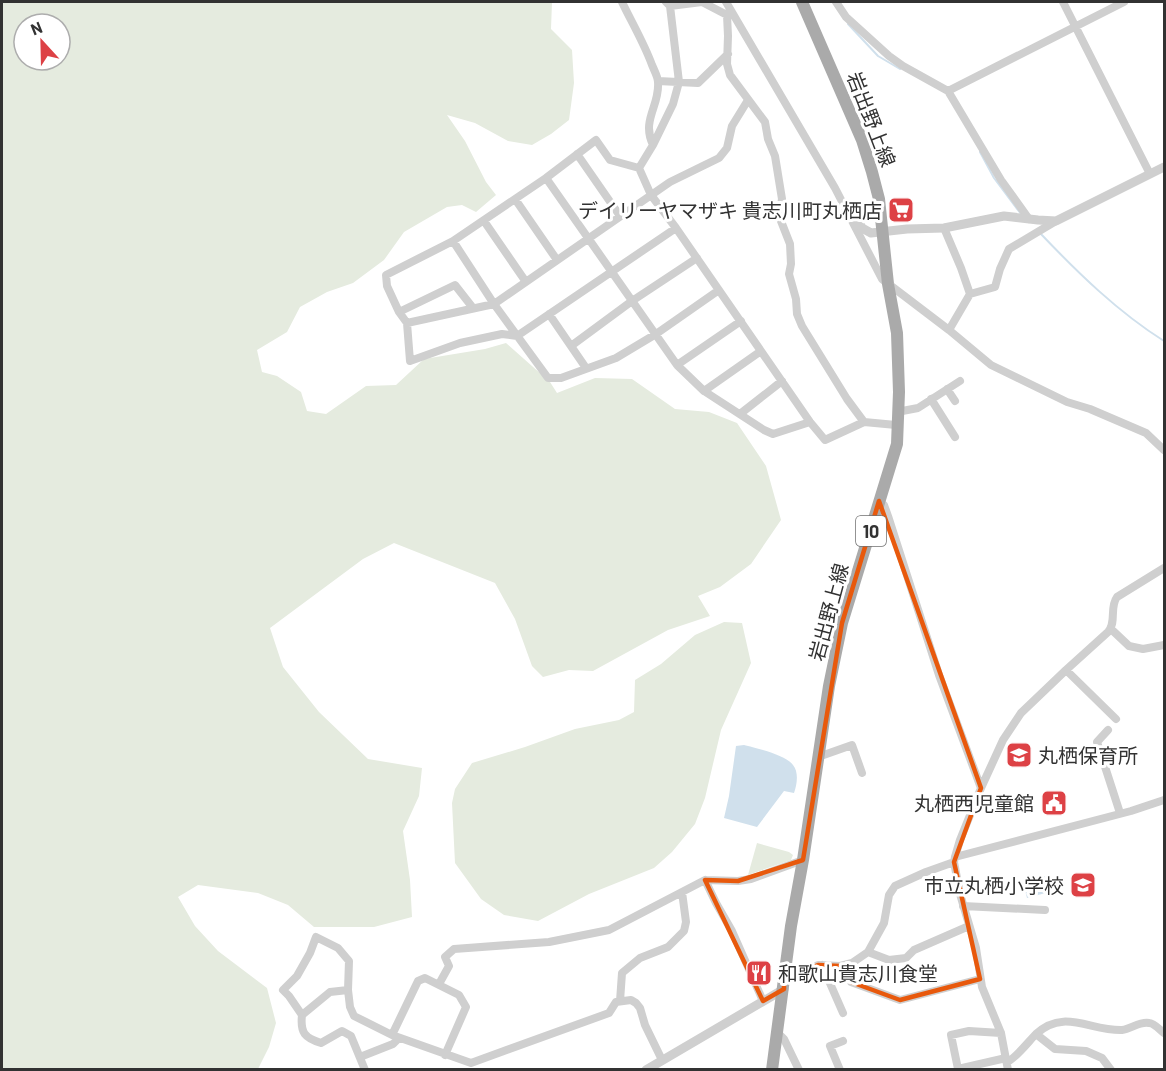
<svg xmlns="http://www.w3.org/2000/svg" width="1166" height="1071" viewBox="0 0 1166 1071" font-family="Barlow,'Noto Sans JP',sans-serif">
  <style>
    .green { fill: #e5ebdf; fill-rule: evenodd }
    .water { fill: #d0e0ec }
    .lines { fill: none; stroke-linecap: round; stroke-linejoin: round }
    .stream { stroke: #d0e0ec; stroke-width: 2 }
    .minor { stroke: #cfcfcf; stroke-width: 8 }
    .tertiary { stroke: #cfcfcf; stroke-width: 9 }
    .primary { stroke: #aaa; stroke-width: 12 }
    .marked { fill: none; stroke: #e8590c; stroke-width: 4.5; stroke-linejoin: round }
    .labels { text-anchor: middle; dominant-baseline: central; stroke-width: 6; stroke-linejoin: round; paint-order: stroke }
    .shield { fill: #fff; stroke: #707070; stroke-width: 1.5 }
    .shield-label { font-size: 18px; font-weight: bold; fill: #323232 }
    .street-label { font-size: 20px; fill: #323232; stroke: #fff }
    .poi-label { font-size: 20px; fill: #323232; stroke: #fff; text-anchor: end }
  </style>
  <rect width="100%" height="100%" fill="#fff"/>
  <path class="green" d="M2,2H552L551,29L572,50L574,83L569,120L551,134L532,145L508,141L475,123L447,115L465,141L486,182L496,195L476,212L462,205L447,207L404,232L384,260L353,283L327,292L300,307L287,332L257,350L262,372L277,376L301,392L307,411L326,414L366,386L396,385L424,359L485,349L506,343L550,382L557,393L595,378L632,379L675,409L709,412L737,423L766,466L781,520L751,564L720,587L698,596L710,616L668,630L593,671L569,670L543,677L532,666L515,619L495,583L394,543L363,559L270,628L283,667L319,712L368,759L422,768L419,796L403,831L410,880L412,917L374,927H314L288,905L258,893L198,885L178,897L195,926L218,951L267,988L276,1023L269,1047L258,1069H2ZM24,24H60V60H24Z
    M724,622L742,623L751,663L721,730L705,798L695,824L672,852L654,868L589,894L538,921L504,915L481,899L455,863L452,803L455,789L472,763L525,747L575,729L619,720L634,712L635,680L661,664L695,635Z
    M757,843L789,852L793,855L791,860L748,875Z"/>
  <path class="water" d="M744,745C756,748 786,755 793,765C799,772 797,785 794,793L784,791L757,827L724,818L729,796L736,746Z
    M1049,875L1053,891L1027,898L1023,882Z"/>
  <g class="lines">
    <path class="stream" d="M848,24L878,56L900,69
      M980,152L994,178L1021,214
      M1040,233C1078,273 1118,312 1164,341"/>
    <path class="minor" d="M622,2C632,23 644,43 652,65C654,70 658,77 658,82C660,106 641,120 653,145L639,168
      M726,2L835,188L882,279L949,330L991,365L1067,402L1090,409L1146,433L1164,450
      M836,2L846,17L889,56L903,66L948,91L1001,180L1029,219
      M1063,2L1150,174
      M670,6L702,2L727,15
      M730,10L727,15L728,36L727,64L730,75L765,122L768,139L775,156L782,199L779,216L790,244L791,264L789,274L796,299L797,314L802,326L847,399L864,422
      M658,81L698,83L728,54
      M948,91L1124,2
      M653,145L673,104L679,82L670,6L666,2
      M577,154L620,216
      M639,168L610,160L596,140L546,178L453,241L386,275L387,286L399,312L407,323L410,361L460,343L502,334L517,336L676,228
      M639,168L651,195L676,228L810,422L825,440L864,422L896,425
      M546,178L677,365L704,391L764,430L773,434L810,422
      M515,199L557,260
      M484,221L526,282
      M944,228L961,268L970,294
      M453,241L494,304L548,378H561L616,358L656,334L719,290
      M399,312L455,285L473,308
      M549,314L586,368
      M407,323L494,304L670,182L719,158L727,148L732,126L748,100
      M949,330L970,294L995,287L1000,269L1009,249L1056,221
      M571,346L632,301L697,258
      M677,365L741,321
      M947,389L955,401
      M704,391L761,351
      M931,399L955,437
      M897,412L918,408L960,381
      M740,414L782,381
      M879,501L884,505L888,516L939,675L981,788
      M1111,629L1129,646L1143,649L1164,645
      M1066,670L1116,719
      M1108,730L1097,742L1120,813
      M818,757L852,745L862,773
      M955,857L1131,811L1164,800
      M705,880L716,903L732,931L763,1001
      M963,906L1045,910
      M868,952L889,960L906,958L914,950L969,926
      M822,965L843,1013
      M840,966L851,982L900,1000L980,979
      M784,980L798,976L818,965L840,966L852,963L868,952L884,923L889,895L895,886L926,872L954,862
      M439,984L449,966L445,957L454,949L549,942L609,930L705,880L738,881L751,879L803,860
      M620,1001L622,973L640,958L668,947L684,931L686,922L682,892
      M302,1015L289,996L283,990L297,976L310,953L316,937L338,948L349,961L348,990
      M778,1033L784,1039L799,1070
      M1001,1033L969,1031L951,1035L958,1069L1006,1058
      M1036,1034C1064,1008 1090,1031 1122,1030C1131,1029 1140,1021 1149,1023C1154,1023 1160,1030 1164,1033
      M392,1035L418,981L425,978L459,995L466,1007L445,1055
      M360,1057L393,1044L399,1038
      M1007,1062C1015,1059 1029,1041 1036,1034L1055,1049L1086,1051L1102,1058L1111,1070
      M365,1070L351,1036L342,1031L321,1043C305,1038 300,1033 302,1015L330,992L348,990L350,1007L354,1016L392,1035L471,1063L609,1013L616,1002L631,1000L636,1003L640,1008L645,1025L662,1060
      M840,1070L830,1046L843,1041
      M1008,1070L1001,1033L982,987L976,948L960,894L954,862L955,857L960,840L981,788L1003,740L1021,713L1066,670L1108,632C1117,622 1109,608 1117,597L1164,568"/>
    <path class="tertiary" d="M848,212L855,215L862,228L871,233L907,229L944,228L1004,216L1038,220L1056,221L1164,167
      M646,1070L784,989"/>
    <path class="primary" d="M772,1070L791,926L803,860L829,686L842,623L897,444L899,392L897,333L888,284L879,199L872,172L862,140L802,2"/>
  </g>
  <path class="marked" d="M879,501L981,788L954,862L980,979L900,1000L851,982L840,966L818,965L784,980V989L763,1001L705,880L738,881L803,860L842,623Z"/>
  <defs>
    <g id="supermarket-square" transform="scale(1.35)"><rect x="-9" y="-9" width="18" height="18" rx="4" fill="#dd4145" stroke="#fff"/><path d="M-6-5.5h2.5l.6 2H6L4.5 2H-2.5L-4.4-4H-6ZM-1.5 3.2a1.3 1.3 0 1 0 .1 0ZM3 3.2a1.3 1.3 0 1 0 .1 0Z" fill="#fff"/></g>
    <g id="school-square" transform="scale(1.35)"><rect x="-9" y="-9" width="18" height="18" rx="4" fill="#dd4145" stroke="#fff"/><path d="M0-5L7-2L0 1L-7-2ZM-4 1L0 2.5L4 1V4Q0 6-4 4Z" fill="#fff"/></g>
    <g id="civic-square" transform="scale(1.35)"><rect x="-9" y="-9" width="18" height="18" rx="4" fill="#dd4145" stroke="#fff"/><path d="M-.6-6.5H3V-4.5H.6V-3L4-1V1h2V6H-6V1h2V-1L-.6-3ZM-1.2 2.5V6h2.4V2.5Z" fill="#fff"/></g>
    <g id="restaurant-square" transform="scale(1.35)"><rect x="-9" y="-9" width="18" height="18" rx="4" fill="#dd4145" stroke="#fff"/><path d="M-5-6h1v4h1v-4h1v4h1v-4h1v5L-1.5 .5V6h-2V.5L-5-1ZM5-6V6H3V1.5H1.5Q1.5-4 5-6Z" fill="#fff"/></g>
  </defs>
  <g fill-rule="evenodd">
    <use href="#supermarket-square" x="901" y="210"/>
    <use href="#school-square" x="1019" y="755"/>
    <use href="#civic-square" x="1054" y="803"/>
    <use href="#school-square" x="1083" y="885"/>
    <use href="#restaurant-square" x="759" y="973"/>
  </g>
  <g class="labels">
    <rect class="shield" x="856" y="516" width="30" height="30" rx="4.5"/>
    <g class="shield-label">
      <text x="871" y="531">10</text>
    </g>
    <g class="street-label">
      <text transform="translate(872 119) rotate(69)">岩出野上線</text>
      <text transform="translate(828 612) rotate(-75)">岩出野上線</text>
    </g>
    <g class="poi-label">
      <text x="882" y="210">デイリーヤマザキ 貴志川町丸栖店</text>
      <text x="1038" y="755" text-anchor="start">丸栖保育所</text>
      <text x="1034" y="803">丸栖西児童館</text>
      <text x="1064" y="885">市立丸栖小学校</text>
      <text x="778" y="973" text-anchor="start">和歌山貴志川食堂</text>
    </g>
  </g>
  <rect width="1166" height="1071" fill="none" stroke="#323232" stroke-width="6"/>
  <g transform="translate(42 42) rotate(338)"><circle r="28" fill="#ffffff" stroke="#adadad" stroke-width="1.5"/>
  <path d="M0-4.5L10 22L0 15L-10 22Z" fill="#dd4145"/>
  <text y="-9" font-size="16" font-weight="bold" text-anchor="middle" fill="#323232">N</text>
  </g>
</svg>
